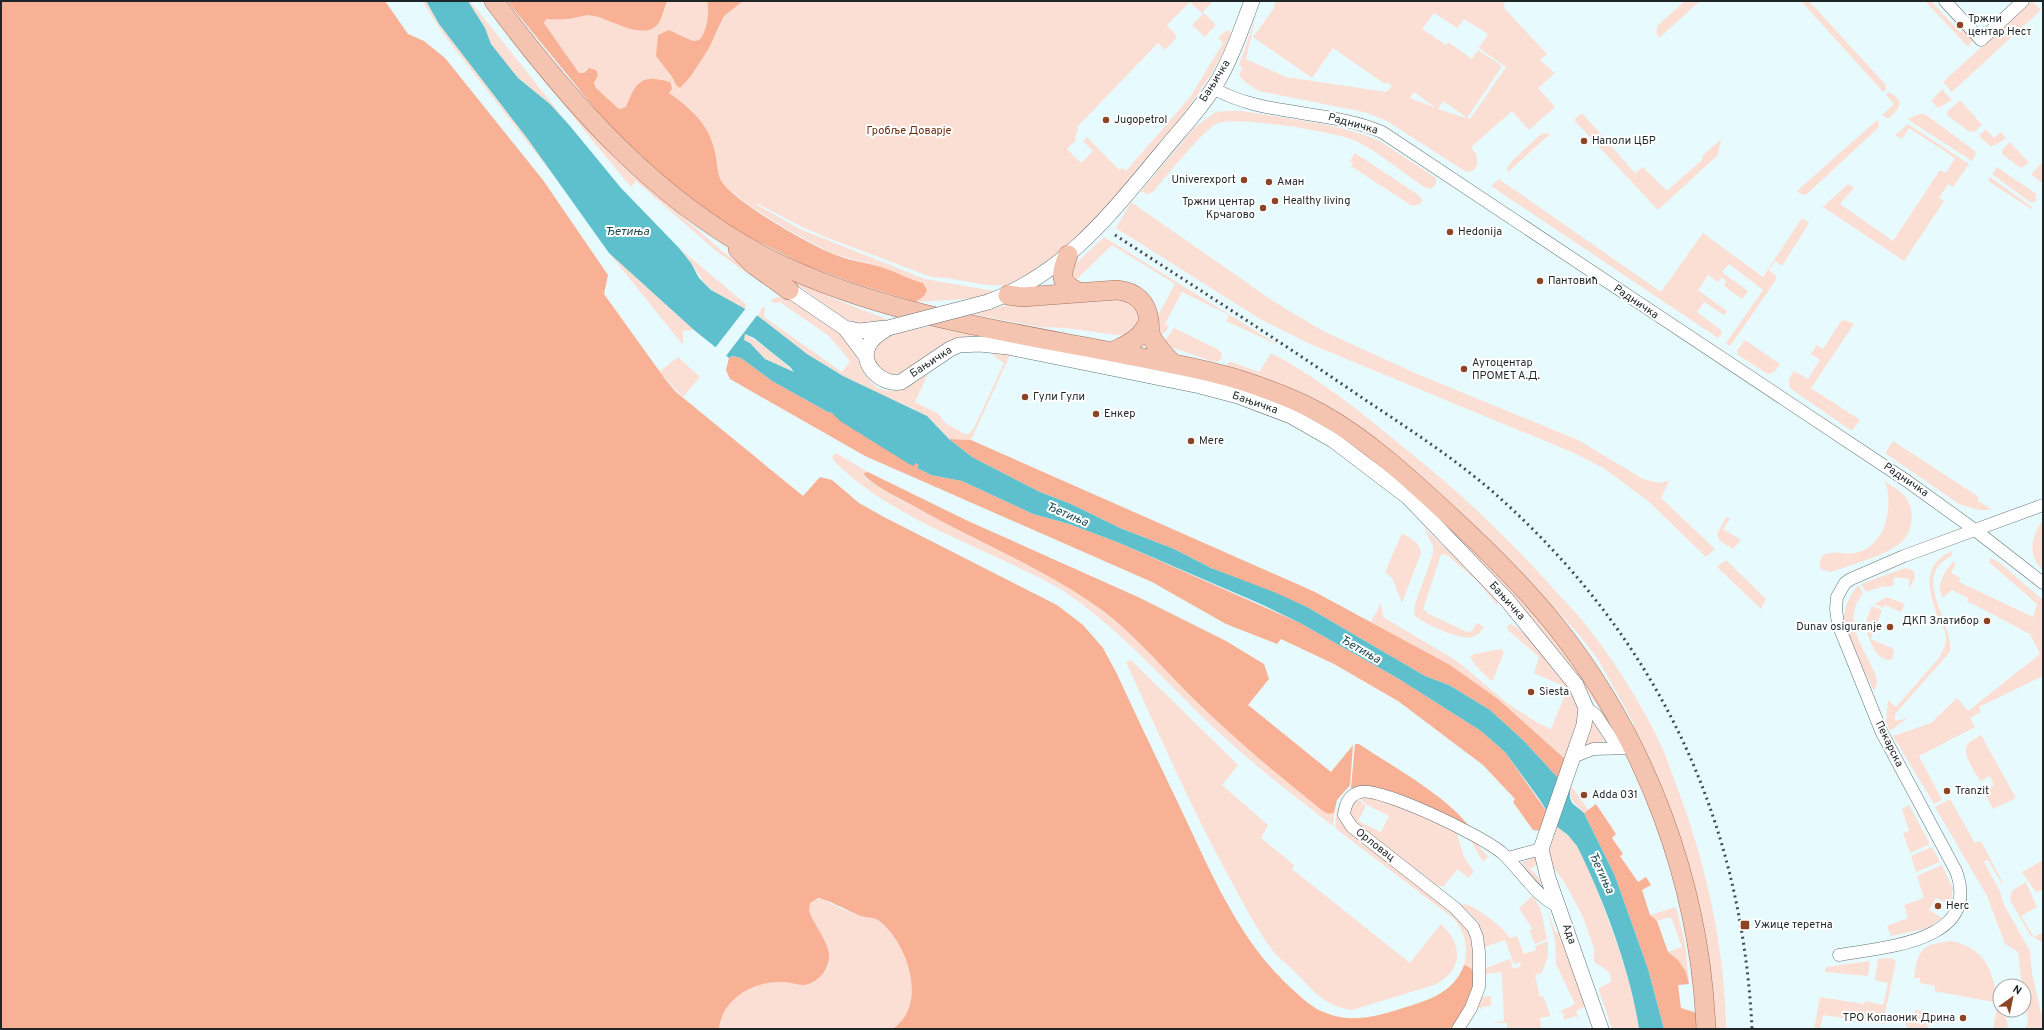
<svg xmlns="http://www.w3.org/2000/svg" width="2044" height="1030" viewBox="0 0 2044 1030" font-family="Overpass,sans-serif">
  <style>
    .green { fill: #fcdfd4; fill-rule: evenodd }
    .forest { fill: #f9b195 }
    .water { fill: #5ec0cd; fill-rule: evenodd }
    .pier { fill: #e7fafd }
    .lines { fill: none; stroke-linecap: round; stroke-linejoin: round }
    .minor-casing { stroke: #627275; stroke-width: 13 }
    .tertiary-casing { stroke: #627275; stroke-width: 16 }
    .primary-casing { stroke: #a5735f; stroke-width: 20 }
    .minor { stroke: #fff; stroke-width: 12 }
    .tertiary { stroke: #fff; stroke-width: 15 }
    .primary { stroke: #f4c4b1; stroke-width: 19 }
    .rail { stroke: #424b4c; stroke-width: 3; stroke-dasharray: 2 4; stroke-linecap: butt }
    .tertiary-bridge-casing { stroke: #627275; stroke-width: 16; stroke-linecap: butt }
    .tertiary-bridge { stroke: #fff; stroke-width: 15 }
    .poi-dot { fill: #8c4425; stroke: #fff; stroke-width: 1.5 }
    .labels { text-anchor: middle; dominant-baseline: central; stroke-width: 4; stroke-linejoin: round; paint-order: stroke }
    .poi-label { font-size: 11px; fill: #1f2627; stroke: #fff; text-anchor: start }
    .street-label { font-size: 11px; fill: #1f2627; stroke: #fff }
    .park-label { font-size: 11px; fill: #6a2b0f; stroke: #fff }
    .water-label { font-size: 12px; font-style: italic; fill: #1e4a50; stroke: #fff }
  </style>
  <rect width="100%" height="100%" fill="#e7fafd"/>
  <path class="green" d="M422,1H426L439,24L527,138L556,179L444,35Z
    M468,1H470L570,126L550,104L518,78L497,52L491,44L485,28Z
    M482,1H485L682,216L722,251L747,269L745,272L716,251L636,181L631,187L591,139Z
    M668,1H707C710,11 707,32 699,40L693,41L677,33H661L658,36L657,56L672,78L676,85L691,76L718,31L724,16L743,1H1213L1203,12L1216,25L1205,37L1192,25L1203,14L1190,2L1167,25L1177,37L1165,50L1158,43L1077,127L1078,130L1075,137L1076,140L1067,149L1081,163L1093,151L1083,141L1087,137L1119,170L1122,168L1126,171L1190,97L1223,43L1218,38L1226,30L1229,31L1231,35L1214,70L1185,113L1102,215L1062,253L1011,286L986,285L947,278L931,277L828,238L802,227L758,204L757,205L800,229L925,279L994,291L981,298L916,302L924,296L923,283L907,279L878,266L833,254L788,230L753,208L724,186L719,177L716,156L711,141L692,110L669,93L672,84L667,81L649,79L634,89L626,107L619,109L596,88L594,80L598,75L587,69L584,73H579L544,23L545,19H568L580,16H594L642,31L660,21Z
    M1275,1H1505L1504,8L1547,54L1540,60L1555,73L1538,88L1555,107L1529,130L1512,111L1471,147L1477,156V165L1474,170L1466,172L1387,121L1364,112L1259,91L1245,82L1239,75L1243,68L1239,65L1256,16L1246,59L1286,77L1386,92L1392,86L1386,82L1385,84L1333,48L1312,78L1253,37L1274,8ZM1434,13L1457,28L1464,19L1488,34L1479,48L1506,67L1470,119L1467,118L1502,66L1478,50L1472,59L1448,42L1446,45L1422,29ZM1414,92L1436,108L1410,98ZM1443,101L1466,117V118L1438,109Z
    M1685,1H1700L1659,38L1656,32L1658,25Z
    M1801,1H1809L1886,85V90L1883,92Z
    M1925,1H1931L1960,32L1965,28L1974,39L1968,47Z
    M2032,1L2041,10L1952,92L1943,82Z
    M1942,89L1952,100L1938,108L1931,101Z
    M1888,92C1907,100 1899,110 1888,119L1882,115L1894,104L1886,95Z
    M1960,100L1982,125L1974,132L1968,131L1947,115V112Z
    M1225,111H1242L1329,125L1362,134L1380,141L1436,178V185L1430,189L1424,187C1404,173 1378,152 1356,141C1336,132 1238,116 1218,123C1204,129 1165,178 1153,192L1147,194L1141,191L1195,127L1214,113Z
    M1582,113L1635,173L1643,167L1667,191L1702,160V156L1721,139L1718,155L1658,210L1574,120Z
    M1920,114H1925L1975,151L1976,154L1972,161L1907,119Z
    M1877,120L1879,123V127L1807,194L1802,195L1797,191Z
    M1908,124L1969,164L1953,187L1948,184L1939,198L1944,201L1904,261L1823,207L1848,184L1854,188L1840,204L1893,241L1940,170L1946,173L1955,158L1909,128L1902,139L1895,135Z
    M1986,129L1994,138L2001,132L2006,138L1996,145L1990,146L1979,136Z
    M1546,133L1550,134L1508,172L1507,168L1512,161L1541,134Z
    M2010,142L2029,163L2021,168L2002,154V150Z
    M1355,153L1420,196L1422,200L1420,204L1412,206L1351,166L1353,163L1350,161Z
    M2042,163L2043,164V184L2031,174Z
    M1997,167L2036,194V200L2034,202H2030L1992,174Z
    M1990,177L2032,207L2031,209L1988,181Z
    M1499,179L1661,292L1703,233L1763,277L1802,218L1809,223L1782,266L1775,261L1769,270L1776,276V280L1730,346L1726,343L1763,290L1729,264L1722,272L1748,291L1742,299L1724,286L1726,281L1722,277L1718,282L1708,275L1698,290L1727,311L1724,315L1704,302L1697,312L1721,330L1722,334L1718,338L1491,186Z
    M1131,202L1276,303L1323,331L1415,373L1578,440L1643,479L1659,483L1669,481L1661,498L1715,549L1706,557L1648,501L1605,469L1574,453L1310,344L1260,319L1116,228Z
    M1104,237L1280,346L1226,321L1229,315L1182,292L1165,324L1169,326C1167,330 1164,335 1159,335L1157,317L1175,284L1112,245L1073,283L1065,274Z
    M679,248L747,305L744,309L719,296L705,284L691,263Z
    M609,253L694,330L683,331V345Z
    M763,265L835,299L886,319V321L861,324L845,319L806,291Z
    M1113,296L1134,302L1143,320L1125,336L1065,328L1039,327L972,314L1008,305L1035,301Z
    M778,297C791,298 800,305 810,312C826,322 840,331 851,347C858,357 860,368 867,377C885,403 909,387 928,374L915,402L939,414L945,423L965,434L970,433L974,428L1004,363L991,354L1010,355L971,440L949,439L935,424L914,409L885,397L843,376L807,354L758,316L762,307H765L764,317L842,372L850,361L829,336L780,302L772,303L771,300Z
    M1845,320L1854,324L1811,388L1860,420L1852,431L1791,389C1786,381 1790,377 1794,371L1808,379L1820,360L1811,354L1817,345L1823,349L1841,321Z
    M931,326C1003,341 1076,352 1148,366C1202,377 1258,389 1307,415C1339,431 1366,453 1394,476L1391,478C1367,458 1342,437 1315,421C1285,403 1250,394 1217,384L975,335C966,337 956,338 948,342C930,351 899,388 879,369C875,364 872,359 872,353C879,332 912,331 931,326Z
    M1174,328L1219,350L1222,354L1221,359L1217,362L1211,361L1168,346L1164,342L1165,340Z
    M746,334L768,349L794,372L765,359L750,343L744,340L743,336Z
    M1745,340L1780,364L1775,371L1769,374L1766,373L1738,355L1737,350Z
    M1271,353C1323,380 1368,418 1413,455C1465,497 1509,539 1553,588C1565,602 1579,615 1590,630C1616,664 1641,703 1660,743C1667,757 1671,772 1677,787C1706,864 1725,946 1726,1029H1714L1633,722L1598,659L1576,631L1530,583L1429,485L1227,367L1228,362H1232L1259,372Z
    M678,357L700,377L683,397L659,372Z
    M1893,441L1979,497L1977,500L1992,510H1979L1959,504L1885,453Z
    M836,453L868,472L864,474L865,477C885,494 912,505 935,518C986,547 1043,568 1091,602C1112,618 1132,635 1151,654L1329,814L1334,813L1333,826C1291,794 1249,761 1211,725C1164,680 1121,631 1068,594C1049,581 1027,572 1007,562C947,534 883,509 835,462L832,457Z
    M1885,481C1891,486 1900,490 1905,496C1917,512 1913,537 1895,547C1877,558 1852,564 1832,572L1822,570L1819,566L1822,556C1832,549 1844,555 1855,553C1886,547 1894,506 1885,481Z
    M1435,513L1524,600L1576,666L1616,731H1613C1565,649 1499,582 1433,515Z
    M1726,517L1730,519L1723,529L1741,540L1733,549L1720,541L1717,534Z
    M2043,520V570C2027,556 2031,536 2043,520Z
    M1424,528L1478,578L1498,602L1497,605L1475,579L1446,554L1441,555L1423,609L1429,614L1467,632L1472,631L1477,623L1484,627C1481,631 1478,636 1472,637C1460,641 1423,623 1414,615L1415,604L1433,554V546Z
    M1402,533C1411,539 1420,542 1421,553L1402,603L1392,578L1385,572Z
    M1952,551V555C1948,558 1943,561 1940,564C1919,586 1954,626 1950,652L1895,714V721L1908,718L1890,731L1886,722L1888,700L1896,707L1939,658C1943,651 1947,643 1946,635C1945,629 1940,623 1938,618C1928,590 1921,565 1952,551Z
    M1991,558L1999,562L2043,600V676L1979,707L1981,712L1970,718L1975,727L1919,756L1942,800L1934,804L1893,736L1931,723L1957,698L1968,711L2040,654L2030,634L1967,601L1968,598L1952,590L1943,598C1935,586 1945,571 1953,562L1956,563L1951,573L1960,578L1959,582L2033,617L2037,604L1989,562Z
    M1726,560L1766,599L1761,609L1717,567Z
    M1905,568L1914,571L1915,578L1909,589V579L1894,577L1893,586L1881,587L1866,592L1861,584Z
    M1858,585L1863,593C1840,622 1865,648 1876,676L1877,683L1874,691C1867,675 1844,635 1844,619C1844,606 1850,595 1858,585Z
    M1887,597L1905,604L1901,612L1885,605L1883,608L1874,604Z
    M1381,603L1383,617L1457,661L1507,703L1538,723L1551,729L1568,688L1534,673L1539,657L1508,630L1507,626L1510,624C1531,631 1579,692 1580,715C1580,729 1570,746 1565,759L1498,699L1449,665L1371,622Z
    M1872,606L1882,610L1875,630L1867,627V618Z
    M1867,631L1873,633L1871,639L1894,649L1893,658L1890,660C1876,660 1870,642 1867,631Z
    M1501,649L1504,652L1493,680H1490L1475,665L1470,657L1474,654Z
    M1131,660L1238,765L1222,785L1268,825L1261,838L1294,865L1292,869L1410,963L1441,924C1464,945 1463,971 1434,985L1352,1010C1323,1006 1312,989 1292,969C1287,964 1281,960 1276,955C1257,931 1244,904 1229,877C1191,808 1159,734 1126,662Z
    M1593,721L1605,741L1585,745L1591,722Z
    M1981,735L2016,798L1993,809L1983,791L1994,785L1990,776L1980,781C1976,773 1960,753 1968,744C1971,740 1977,738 1981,735Z
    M1570,785L1588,809L1584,813C1573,801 1570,803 1570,785Z
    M1366,796L1398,806L1456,831L1464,857L1474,872L1468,878L1458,869L1443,887L1436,885L1350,818V811L1358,799L1366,806L1358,821L1381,832L1389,816L1367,805L1359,798Z
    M1950,799L1975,843L1981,841L2003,883L2002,884L1988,860L1984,862L2000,891L2003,903L2030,951L2032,974L2043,1021V1029L2025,1028L2028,1024L2024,986H2022L2018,952L2005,944L1987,896L1935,807Z
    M1909,805L1930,844L1910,853L1903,833L1909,831L1902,809Z
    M1337,807L1339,817L1466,924L1472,938L1475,978L1470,967L1464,965C1468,946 1466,933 1453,918L1335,828Z
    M1556,826C1564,832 1573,838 1578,847C1587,863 1593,881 1600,898C1616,940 1633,984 1639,1029H1612L1599,990V988L1611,982C1612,969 1602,968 1594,962V948L1583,917L1565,883L1553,867L1549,848Z
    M1470,839L1478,845L1488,857L1483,862Z
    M1932,847L1940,862L1916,872L1911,856Z
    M1536,856L1538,864L1530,869L1537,875L1541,883L1539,884L1521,863Z
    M2043,860V889L2038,892L2035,891L2022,872Z
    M1942,865L1953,889L1950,905L1936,898L1929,910L1943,918L1928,928L1891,936L1887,926L1908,918L1904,905L1924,898L1917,876Z
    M2026,882L2037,907L2021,916L2034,937L2043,932V943L2030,935L2010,900L2011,893L2013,890Z
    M1532,896L1540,907L1547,939L1535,944L1529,930L1533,929L1519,908Z
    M815,899H822C834,905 847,912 861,916C866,918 874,917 878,920C902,937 920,982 908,1010C905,1018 899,1024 893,1029H719C722,999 754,981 782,982C789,982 797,986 803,984C820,981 834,967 828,949C824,935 813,924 809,910L810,903Z
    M1466,904C1482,911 1500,924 1510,938L1517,936L1524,954L1536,950L1535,946L1548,941V956L1542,973L1535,975L1540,997L1543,996L1550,1014V1016L1540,1018L1541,1029H1507V1023H1492L1504,1021L1502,978L1501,972L1486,974V968L1510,959L1513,969L1521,966L1520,962L1514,964L1505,940L1485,947L1478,922L1461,905Z
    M1676,907L1685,943L1689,984C1685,970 1679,961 1668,952L1682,947L1671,917L1657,921L1650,915Z
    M1547,909L1555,932L1563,933L1586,1006L1576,1011L1580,1023L1576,1016L1564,1020L1563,1012L1557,1013L1575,1004L1556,964L1555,941Z
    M1952,941C1988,950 1991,970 1999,1003L1934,991L1935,986L1920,983V978H1914C1918,948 1923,944 1952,941Z
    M1891,958L1896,961L1885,1014L1891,1015L1889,1022L1885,1024L1823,1015L1820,1029H1814L1820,997L1864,1004L1865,1001L1883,1005L1888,983L1875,980L1878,959Z
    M1870,961L1868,976L1825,972L1826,967Z
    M1491,996V1006L1482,1007V1009L1478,1007L1482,997Z
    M1997,1008C2006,1013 2007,1018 2008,1029H1993Z
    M1915,1010L1931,1013L1928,1028L1931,1029H1910L1906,1026L1905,1017L1914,1018Z"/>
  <path class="forest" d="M1,1H385L408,34L424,41L445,58L543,180L608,275L604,294L665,379L676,392L803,496L820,477L832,480L859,503L882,516L1057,605L1083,625L1103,648L1117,674C1137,718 1158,761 1179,805C1210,870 1238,940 1292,989C1301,997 1310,1006 1321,1011C1347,1023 1371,1018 1397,1010C1425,1001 1453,995 1464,965C1490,971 1460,1017 1452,1029H893C899,1024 905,1018 908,1010C920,983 902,937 878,920C874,917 866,918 861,916C850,912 827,899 818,898L810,903L809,910C813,924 824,935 828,949C833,965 820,983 803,985C797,985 789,982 782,982C754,981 722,999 719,1029H1Z
    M507,1H668C664,7 663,15 660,21C647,44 611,19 594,16C584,14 577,18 567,19C560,20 553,19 546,19L544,23L579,73H584L589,68L596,70L598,75L594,83L596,88L619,109L626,107C632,93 636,77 655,79C661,80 666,80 671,83L672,89L669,93C694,111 710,125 716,157C718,167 717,178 725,186C746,208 804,242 833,254C847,260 862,262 877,266C893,270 907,279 923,283L927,290L924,296L916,302L860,285L807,266L741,233L700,206L649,165L605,121Z
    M707,1H743L724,16L709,48L691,76L680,88L676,85L672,77L656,56L658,35L669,30L693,41L699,40C707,32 710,11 707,1Z
    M732,356L741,358L772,381L828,412L832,413L919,465L917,468L931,475L962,481L1033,514L1069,524L1117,542L1300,623L1399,679L1481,731L1505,752L1547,812L1540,831L1533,830L1513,802L1515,799L1483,765L1398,701L1334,664L1281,639L1277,644L1226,624L1152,582L865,456L730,379L726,370L729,358Z
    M949,439L971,440L1315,592L1450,665L1498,699L1565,759L1558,778L1524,741L1490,710L1449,685L1425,676L1307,607L1211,568L1174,549L1120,528L1071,504L1040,492L972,457Z
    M868,472L968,521L1138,597L1226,641L1264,664L1269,679L1248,705L1331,772L1353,745L1350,785L1337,800L1334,813L1329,814L1323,811C1280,777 1237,741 1197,702C1162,668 1131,629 1089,601C1036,565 975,541 919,509C901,499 880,490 865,476L864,473Z
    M1355,744H1359C1392,766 1445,795 1469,826L1368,787L1351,788Z
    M1596,804L1616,834L1612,838L1623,854L1620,856L1638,882L1646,877L1651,885L1642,890L1650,915L1657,921L1668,952L1678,960L1686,972L1689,984L1678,985L1681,1008L1697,1013L1698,1029H1664L1648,969L1615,876L1584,813Z"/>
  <path class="water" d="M426,1H468L485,28L491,44L518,78L550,104L570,126L621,188L679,248L691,263L699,278L711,290L758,316L807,354L843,376L927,416L949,439L972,457L1040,492L1071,504L1120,528L1174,549L1211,568L1274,592L1307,607L1425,676L1449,685L1490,710L1524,741L1558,778L1570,785V798L1572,803L1584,813L1615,876L1648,969L1664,1029H1639C1631,972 1603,898 1577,846L1568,835L1556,826L1540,800L1505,752L1481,731L1399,679L1300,623L1263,605L1117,542L1069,524L1033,514L962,481L931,475L917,468L919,465L915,463L914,466L909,464L840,421L832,413L828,412L772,381L741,358L732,356L729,358L694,330L609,253L527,138L439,24ZM745,334L754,338L790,367L794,372L765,359L750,343L744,340Z"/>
  <path class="pier" d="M746,308L758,314L726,356L715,348Z"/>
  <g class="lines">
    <g class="minor-casing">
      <path id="minor" d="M1945,1L1981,40L2023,1
        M1213,88C1263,117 1328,109 1382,132L1907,481L1975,530L2043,583
        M1586,708L1596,715L1618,748
        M1573,757L1593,749L1633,748
        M1508,858L1541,849
        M1839,955C1885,947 1982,942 1956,871L1882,733L1838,624L1836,609L1837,597L1845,583L1851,579L1904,556L2043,505
        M1458,1029L1471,1008L1479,987V952L1477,937L1473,927L1455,908L1352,827L1344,815C1345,805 1349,795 1360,792C1382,787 1482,836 1501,852C1515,863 1542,904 1558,905"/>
    </g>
    <g class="tertiary-casing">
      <path id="tertiary" d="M789,290L845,328L860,331L885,328
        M988,302C1066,273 1111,213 1163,151C1182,128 1204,105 1219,79C1233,55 1242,27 1252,1
        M845,328L866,356
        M888,328C880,333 871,338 868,347C860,366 883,386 901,382L950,349L959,345L980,344L1008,347L1200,386L1238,396L1291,416L1333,440L1408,497L1507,600L1576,685L1586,708L1584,725L1541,849L1548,878L1601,1029"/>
    </g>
    <g class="primary-casing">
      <path id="primary" d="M494,1C571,104 658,204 775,262C884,315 1005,331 1123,354C1162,362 1202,368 1240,380C1268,389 1295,399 1320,413C1367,439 1408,477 1448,514C1486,549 1523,585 1555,625C1646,739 1700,883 1706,1029
        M738,249L754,265L789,290
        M1068,255C1061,275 1058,282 1078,292
        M1008,295L1022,297L1117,290C1136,292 1147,302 1149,321C1150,326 1149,330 1150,334C1155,346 1164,354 1173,364
        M1112,352C1130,343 1140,340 1149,321"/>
    </g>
    <use href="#minor" class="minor"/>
    <use href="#tertiary" class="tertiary"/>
    <use href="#primary" class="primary"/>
    <path class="rail" d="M1115,235C1197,288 1278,340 1358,395C1407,428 1458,460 1501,499C1658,641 1742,819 1752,1029"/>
    <g class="tertiary-bridge-casing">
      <path id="tertiary-bridge" d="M888,328L988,302"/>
    </g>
    <use href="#tertiary-bridge" class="tertiary-bridge"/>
  </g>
  <g class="poi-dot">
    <circle cx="1960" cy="25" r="4"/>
    <circle cx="1106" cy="120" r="4"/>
    <circle cx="1584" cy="141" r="4"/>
    <circle cx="1244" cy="180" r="4"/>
    <circle cx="1269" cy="182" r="4"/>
    <circle cx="1275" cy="201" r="4"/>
    <circle cx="1263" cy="208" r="4"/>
    <circle cx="1450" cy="232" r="4"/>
    <circle cx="1540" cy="281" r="4"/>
    <circle cx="1464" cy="369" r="4"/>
    <circle cx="1025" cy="397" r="4"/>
    <circle cx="1096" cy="414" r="4"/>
    <circle cx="1191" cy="441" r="4"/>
    <circle cx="1987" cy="621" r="4"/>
    <circle cx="1890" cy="627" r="4"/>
    <circle cx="1531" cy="692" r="4"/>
    <circle cx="1947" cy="791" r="4"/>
    <circle cx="1584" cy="795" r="4"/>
    <circle cx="1938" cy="906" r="4"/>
    <rect x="1740" y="920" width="10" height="10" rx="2"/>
    <circle cx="1963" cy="1018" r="4"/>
  </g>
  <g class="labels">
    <g class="poi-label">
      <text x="1968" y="19">Тржни<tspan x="1968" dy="13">центар Нест</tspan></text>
      <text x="1114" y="120">Jugopetrol</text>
      <text x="1592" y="141">Наполи ЦБР</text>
      <text x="1236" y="180" text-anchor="end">Univerexport</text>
      <text x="1277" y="182">Аман</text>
      <text x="1283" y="201">Healthy living</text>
      <text x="1255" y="202" text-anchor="end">Тржни центар<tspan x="1255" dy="13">Крчагово</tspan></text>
      <text x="1458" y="232">Hedonija</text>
      <text x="1548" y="281">Пантовић</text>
      <text x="1472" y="363">Аутоцентар<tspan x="1472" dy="13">ПРОМЕТ А.Д.</tspan></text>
      <text x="1033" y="397">Гули Гули</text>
      <text x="1104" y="414">Енкер</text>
      <text x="1199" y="441">Mere</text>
      <text x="1979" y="621" text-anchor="end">ДКП Златибор</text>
      <text x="1882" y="627" text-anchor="end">Dunav osiguranje</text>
      <text x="1539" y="692">Siesta</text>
      <text x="1955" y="791">Tranzit</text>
      <text x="1592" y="795">Adda 031</text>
      <text x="1946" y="906">Herc</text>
      <text x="1754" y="925">Ужице теретна</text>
      <text x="1955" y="1018" text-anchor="end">ТРО Копаоник Дрина</text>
    </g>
    <g class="street-label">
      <text transform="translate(1215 81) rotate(-58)">Бањичка</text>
      <text transform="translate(1353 124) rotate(16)">Радничка</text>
      <text transform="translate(1636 302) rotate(34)">Радничка</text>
      <text transform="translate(931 362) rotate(-33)">Бањичка</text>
      <text transform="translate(1255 403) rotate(19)">Бањичка</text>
      <text transform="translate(1906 480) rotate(34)">Радничка</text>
      <text transform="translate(1507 601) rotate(48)">Бањичка</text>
      <text transform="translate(1889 744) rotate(64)">Пекарска</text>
      <text transform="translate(1375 845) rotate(38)">Орловац</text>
      <text transform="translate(1569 934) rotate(70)">Ада</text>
    </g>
    <g class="park-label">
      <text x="909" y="131">Гробље Доварје</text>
    </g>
    <g class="water-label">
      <text x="627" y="232">Ђетиња</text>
      <text transform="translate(1067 515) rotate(23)">Ђетиња</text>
      <text transform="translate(1360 650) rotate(30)">Ђетиња</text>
      <text transform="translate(1601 873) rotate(65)">Ђетиња</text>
    </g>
  </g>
  <rect width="2044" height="1030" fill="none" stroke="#1f2627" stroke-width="4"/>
  <g transform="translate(2012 998) rotate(33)"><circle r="19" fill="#ffffff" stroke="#a5a8a9"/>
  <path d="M0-3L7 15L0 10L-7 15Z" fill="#8c4425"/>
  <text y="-6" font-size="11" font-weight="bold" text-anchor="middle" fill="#1f2627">N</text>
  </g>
</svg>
